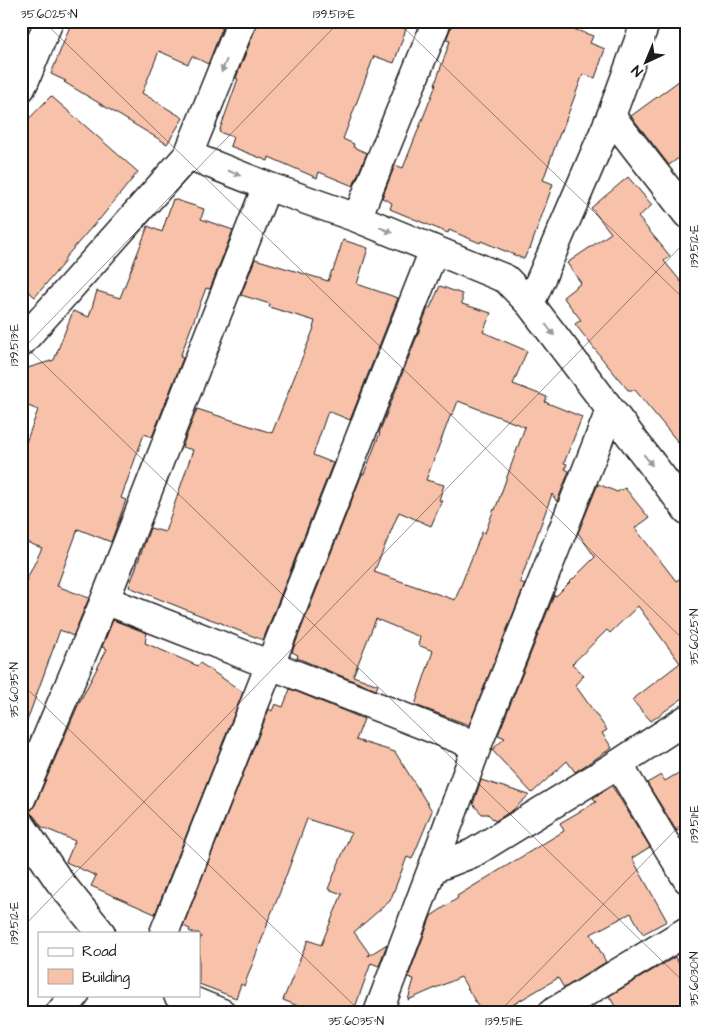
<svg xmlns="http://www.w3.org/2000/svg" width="708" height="1034" viewBox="0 0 708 1034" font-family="'Architects Daughter',sans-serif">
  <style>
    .building { fill: #f8c2aa; stroke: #1c1c1c; fill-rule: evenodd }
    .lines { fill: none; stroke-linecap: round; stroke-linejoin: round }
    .minor-casing { stroke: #1c1c1c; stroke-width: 31 }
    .minor { stroke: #fff; stroke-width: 28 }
    .oneway { fill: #999 }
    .ticks { fill: none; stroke: #1c1c1c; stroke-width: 1; stroke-opacity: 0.45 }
    .neatline { fill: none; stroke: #1c1c1c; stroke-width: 2 }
    .ticks-label { font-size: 12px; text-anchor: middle; fill: #1c1c1c }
  </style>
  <rect width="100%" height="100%" fill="#fff"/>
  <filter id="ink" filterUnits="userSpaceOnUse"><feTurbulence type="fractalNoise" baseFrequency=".02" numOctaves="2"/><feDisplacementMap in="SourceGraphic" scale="10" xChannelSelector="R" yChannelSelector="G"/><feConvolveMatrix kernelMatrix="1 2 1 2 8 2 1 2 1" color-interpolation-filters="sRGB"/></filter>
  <g filter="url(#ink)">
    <path class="building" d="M72,21H225L208,64L192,56L188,64L159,51L142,93L183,118L167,144L64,82L66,81L51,74Z
      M257,21H387L406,29L394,63L374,56L343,139L354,144L353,147L367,153L353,186L319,172L317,178L269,157L268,161L230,146L233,137L219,132L238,79L236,78L256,27Z
      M452,21H551L593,36L590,43L605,49L595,78L583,74L561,133H560L543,180L553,184L530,249L529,248L524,259L481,241L480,243L449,230L448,233L390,209L392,203L382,198L395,165L403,168L436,85L435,84L450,41L446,40L451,27Z
      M687,75V152L669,165L631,116Z
      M51,96L138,172L99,220H98L64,259L66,260L35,297L21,285V127Z
      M628,177L652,205L638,217L670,256L664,261L687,289V453L635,390H628L604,361L575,324L581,320L563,297L581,283L567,263L611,233L591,208Z
      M173,199L204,209L201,219L233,230L210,289L206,288L180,357L183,358L152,437L144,434L121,498L126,500L111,542L78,529L57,586L89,598L73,636L60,630L24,729H21V591L42,548L21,540V456L38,410L21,403V370L54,360L73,311L89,317L97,291L120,298L148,226L162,232Z
      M343,240L368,248L357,284L398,298L350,420L328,411L313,455L333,463L263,640L224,625V624L207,618L129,587L150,528L165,532L193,450L182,447L197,409L272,433L314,328H313L315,321L269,307L270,304L241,295L255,259L328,281L332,270L333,271Z
      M440,286L462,294V304L491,313L483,332L527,351L513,384L547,397L545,402L582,417L564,463L567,464L565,469L569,471L557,502L552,494L520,582L525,584L469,725L415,705L433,651L418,645L420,637L376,619L353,676L378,685L376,690L297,658L298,655L292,652L362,474H364L380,433H379L428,308H430ZM458,401L525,427L495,510L494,509L485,533L482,532L455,600L374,572L399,512L431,526L442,501L439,500L444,485L426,480L451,414H453Z
      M598,484L617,492L625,488L649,518L635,528L676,581L687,574V695L651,721L632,700L680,663L638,606L610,633L607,630L572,664L584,675L575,685L607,730L602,733L612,748L575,772L567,761L532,793L492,750L505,738L498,735L554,595L556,596L595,557L578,533Z
      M113,620L147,633L145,643L198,666L200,663L243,692L155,914L91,886L96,876L66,862L75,841L42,827L34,816L29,812L35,805L79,703L107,649L102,647Z
      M290,689L364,719L356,740L395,752L432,811L412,859L407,857L390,901L354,932L369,953L368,956L387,944L379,966L371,963L353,1013H316L283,1000L308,940L321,945L342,894L328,889L351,833L307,819L277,900L267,923H268L244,986L241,984L236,998L199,984V943L201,936L199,935V933H193L189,931L190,929L183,926L269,709L272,711L275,704L283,707Z
      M687,768V825L677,831L647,783L661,775L665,781Z
      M481,780L529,795L513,810L495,821L488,814H482L473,804Z
      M612,786L650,847L632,858L667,921L643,934L631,913L591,934L606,962L564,988L558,978L499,1013H482L461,977L408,1000L414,979L408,977L431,916L458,898L457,896L564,831L560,823L596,802L593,798Z
      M675,957L687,977V1002L670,1013H619L609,996Z"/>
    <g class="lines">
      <g class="minor-casing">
        <path id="minor" d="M21,88L25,80L49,21
          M611,116L687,214
          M188,155L267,186L357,218L506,279L530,304L687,510
          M357,218L437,21
          M530,304L611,116L646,21
          M21,343L188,155L242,21
          M105,600L477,746
          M618,764L687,879
          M21,799L105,600L267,186
          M21,825L59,881L101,933
          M432,869L477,746L610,411
          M164,933L434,250
          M178,995L222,1013
          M60,1013L75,995
          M378,1013L432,869L473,853L618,764L687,719
          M552,1013L687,931"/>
      </g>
      <use href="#minor" class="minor"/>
    </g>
    <defs><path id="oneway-solid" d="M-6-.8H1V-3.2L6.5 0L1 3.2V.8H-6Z" transform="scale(1.25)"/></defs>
    <g class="oneway">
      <use href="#oneway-solid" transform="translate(224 66) rotate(112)"/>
      <use href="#oneway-solid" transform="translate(234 173) rotate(21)"/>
      <use href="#oneway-solid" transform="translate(386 230) rotate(23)"/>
      <use href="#oneway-solid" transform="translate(550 330) rotate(53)"/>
      <use href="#oneway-solid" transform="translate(648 460) rotate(52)"/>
    </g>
  </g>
  <path class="ticks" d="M43,21L687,643M397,21L687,302M21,342L687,985M21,351L340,21M21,683L362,1013M21,929L687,240M498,1013L687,818"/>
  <rect width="708" height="1034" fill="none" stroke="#fff" stroke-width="55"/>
  <rect x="38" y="932" width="162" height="65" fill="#ffffff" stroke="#a4a4a4"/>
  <rect x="48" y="948" width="25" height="8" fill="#ffffff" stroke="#a4a4a4"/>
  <text x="82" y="956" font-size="15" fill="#1c1c1c">Road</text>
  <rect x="48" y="969" width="25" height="15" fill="#f8c2aa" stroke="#a4a4a4"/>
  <text x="82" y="982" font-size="15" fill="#1c1c1c">Building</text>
  <g transform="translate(646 62) rotate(224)" stroke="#ffffff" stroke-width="4" paint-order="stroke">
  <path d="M0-4L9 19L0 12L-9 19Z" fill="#1c1c1c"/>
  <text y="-8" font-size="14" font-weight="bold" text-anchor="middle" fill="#1c1c1c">N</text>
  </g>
  <rect x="28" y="28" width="652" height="978" class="neatline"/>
  <g class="ticks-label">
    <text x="49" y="18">35.6025°N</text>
    <text x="334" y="18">139.513°E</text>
    <text transform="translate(694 246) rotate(-90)" y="4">139.512°E</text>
    <text transform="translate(14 345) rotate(-90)" y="4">139.513°E</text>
    <text transform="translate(694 637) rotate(-90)" y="4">35.6025°N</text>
    <text transform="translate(14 690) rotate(-90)" y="4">35.6035°N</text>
    <text transform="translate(694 824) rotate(-90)" y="4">139.511°E</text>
    <text transform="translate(14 923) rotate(-90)" y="4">139.512°E</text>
    <text transform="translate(694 979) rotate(-90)" y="4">35.6030°N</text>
    <text x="356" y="1025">35.6035°N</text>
    <text x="504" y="1025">139.511°E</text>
  </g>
</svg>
